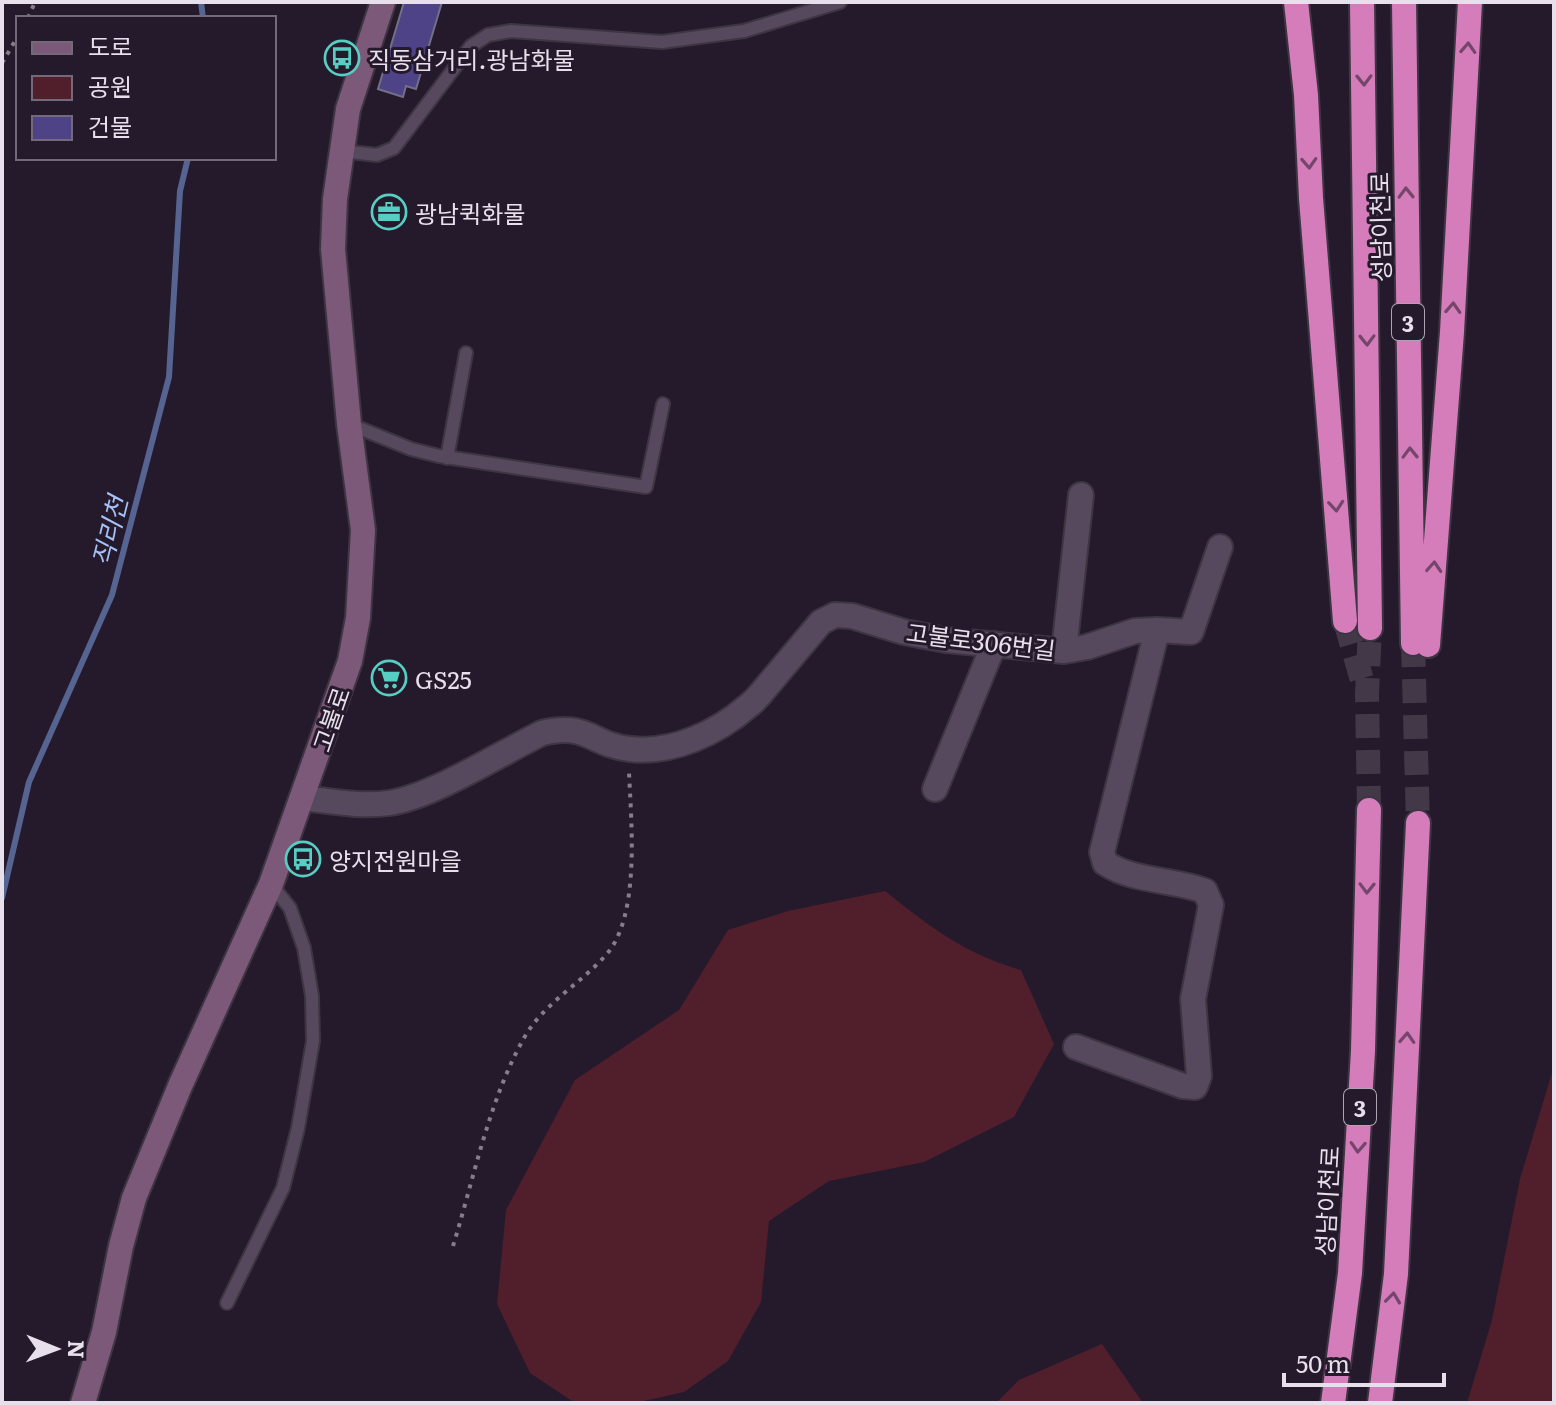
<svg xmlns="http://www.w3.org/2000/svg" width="1556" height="1405" viewBox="0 0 1556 1405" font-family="Literata,'Noto Sans KR',serif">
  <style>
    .green { fill: #511e2c }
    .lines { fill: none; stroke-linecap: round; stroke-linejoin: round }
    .stream { stroke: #556491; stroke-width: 6 }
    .building { fill: #4e4386; stroke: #717087; stroke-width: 2 }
    .highway-tunnel { stroke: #423848; stroke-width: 24; stroke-dasharray: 24 12; stroke-linecap: butt }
    .lane-casing { stroke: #3e3543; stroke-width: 16 }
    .street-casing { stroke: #3e3543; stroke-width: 28 }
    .secondary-casing { stroke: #3e3543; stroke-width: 28 }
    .highway-casing { stroke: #3e3543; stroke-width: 28 }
    .path { stroke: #867c8b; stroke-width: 4; stroke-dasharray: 4 6; stroke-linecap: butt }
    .lane { stroke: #56495d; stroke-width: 12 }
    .street { stroke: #56495d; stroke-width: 24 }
    .secondary { stroke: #7c5879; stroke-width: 24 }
    .highway { stroke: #d57cba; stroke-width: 24 }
    .oneway { stroke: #74466b }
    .labels { text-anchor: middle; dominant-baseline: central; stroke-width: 6; stroke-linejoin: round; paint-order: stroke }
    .shield { fill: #251a2b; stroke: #ada4b1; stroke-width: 2 }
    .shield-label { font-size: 22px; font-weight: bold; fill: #e7dfeb }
    .poi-label { font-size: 24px; fill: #e7dfeb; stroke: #251a2b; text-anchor: start }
    .street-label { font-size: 24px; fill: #e7dfeb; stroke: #251a2b }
    .water-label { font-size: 26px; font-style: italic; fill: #a4c0f6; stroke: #251a2b }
  </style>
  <rect width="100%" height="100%" fill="#251a2b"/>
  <path class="green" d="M885,891C930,927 965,954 1021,970L1054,1044L1014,1117L924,1162L829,1181L769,1221L761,1302L728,1361L684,1392L635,1403H575L530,1373L497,1304L506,1210L575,1080L679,1010L728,930L788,911Z
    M1554,1066V1403H1467L1492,1320L1520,1179Z
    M1102,1344L1143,1403H996L1019,1380Z"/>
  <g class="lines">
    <path class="stream" d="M201,2L203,18
      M2,898L29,782L112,595L169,377L180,191L188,158"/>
  </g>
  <path class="building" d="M404,2H442L416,89L406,86L403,97L378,89Z"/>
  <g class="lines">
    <path class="highway-tunnel" d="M1345,621L1362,680
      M1413,643L1418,823
      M1369,810L1367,694L1370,628"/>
    <g class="lane-casing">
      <path id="lane" d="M341,151L377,155L394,148L471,46L488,35L511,31L662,42L744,31L840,2
        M349,424L411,449L439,456L646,487L663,404
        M447,458L466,353
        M227,1303L283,1188L298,1128L313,1041L312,996L304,948L290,908L271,884"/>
    </g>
    <g class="street-casing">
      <path id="street" d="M1157,630L1191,632L1220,547
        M1064,651L1081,495
        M935,789L994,644
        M302,798C331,801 360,807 389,803C432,797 501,753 542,733C589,722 591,745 630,749C672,754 717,733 748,706C758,699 765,688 773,679C789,660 805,641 821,622L835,615L852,616L904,632L946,640L1064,651L1087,647L1135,631L1157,630L1102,852L1105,863C1134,882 1173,879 1205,891L1211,905L1193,999L1199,1076L1195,1087L1183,1086L1076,1047"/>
    </g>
    <g class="secondary-casing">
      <path id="secondary" d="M83,1403L104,1332L121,1246L134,1198L180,1086L271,884L350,661L358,618L363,530L349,424L333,249L335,199L348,109L383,2"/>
    </g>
    <g class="highway-casing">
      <path id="highway" d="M1296,2L1306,95L1311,198L1345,621
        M1362,2L1370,628
        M1404,2L1413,643
        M1428,645L1452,332L1470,2
        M1333,1403L1350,1273L1363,1051L1369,810
        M1380,1403L1396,1274L1418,823"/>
    </g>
    <path class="path" d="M28,18L35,2
      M2,63L18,36
      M453,1246C474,1178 489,1100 524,1038C543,1004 579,985 605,956C641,918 631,821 629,772"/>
    <use href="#lane" class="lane"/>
    <use href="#street" class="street"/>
    <use href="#secondary" class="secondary"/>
    <use href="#highway" class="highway"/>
  </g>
  <defs><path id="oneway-chevron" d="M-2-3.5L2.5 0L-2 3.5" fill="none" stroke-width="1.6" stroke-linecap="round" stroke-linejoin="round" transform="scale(2)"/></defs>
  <g class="oneway">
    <use href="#oneway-chevron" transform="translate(1468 48) rotate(-87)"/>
    <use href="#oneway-chevron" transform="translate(1364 80) rotate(89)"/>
    <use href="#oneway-chevron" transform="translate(1309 163) rotate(87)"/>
    <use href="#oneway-chevron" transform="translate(1406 193) rotate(-91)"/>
    <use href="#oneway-chevron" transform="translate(1453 308) rotate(-87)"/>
    <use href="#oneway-chevron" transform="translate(1367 340) rotate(89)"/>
    <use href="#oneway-chevron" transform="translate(1410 453) rotate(-91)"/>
    <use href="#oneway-chevron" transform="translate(1336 506) rotate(85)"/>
    <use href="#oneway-chevron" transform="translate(1434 567) rotate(-86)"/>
    <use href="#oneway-chevron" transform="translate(1367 888) rotate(91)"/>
    <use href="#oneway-chevron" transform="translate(1407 1038) rotate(-87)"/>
    <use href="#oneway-chevron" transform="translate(1358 1147) rotate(93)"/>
    <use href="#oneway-chevron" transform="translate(1393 1298) rotate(-83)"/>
  </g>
  <defs>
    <g id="bus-ring" transform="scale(1.8)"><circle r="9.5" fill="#251a2b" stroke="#56cec3" stroke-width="1.5"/><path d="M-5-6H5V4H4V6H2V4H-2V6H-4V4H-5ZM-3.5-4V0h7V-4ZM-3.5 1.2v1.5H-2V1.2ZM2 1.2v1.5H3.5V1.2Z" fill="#56cec3"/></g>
    <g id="office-ring" transform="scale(1.8)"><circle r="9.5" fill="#251a2b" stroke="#56cec3" stroke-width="1.5"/><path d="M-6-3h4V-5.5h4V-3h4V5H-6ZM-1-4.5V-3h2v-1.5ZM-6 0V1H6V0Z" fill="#56cec3"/></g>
    <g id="supermarket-ring" transform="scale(1.8)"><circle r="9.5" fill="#251a2b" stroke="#56cec3" stroke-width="1.5"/><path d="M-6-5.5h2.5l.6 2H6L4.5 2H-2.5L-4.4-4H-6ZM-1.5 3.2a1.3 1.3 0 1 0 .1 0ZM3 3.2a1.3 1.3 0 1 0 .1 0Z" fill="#56cec3"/></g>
  </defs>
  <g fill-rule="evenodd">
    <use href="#bus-ring" x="342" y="58"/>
    <use href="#office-ring" x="389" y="212"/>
    <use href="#supermarket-ring" x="389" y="678"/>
    <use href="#bus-ring" x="303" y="859"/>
  </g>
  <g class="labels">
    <g class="shield">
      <rect x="1392" y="304" width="32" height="36" rx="6"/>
      <rect x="1344" y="1089" width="32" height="36" rx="6"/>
    </g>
    <g class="shield-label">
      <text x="1408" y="322">3</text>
      <text x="1360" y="1107">3</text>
    </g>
    <g class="poi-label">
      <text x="368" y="58">직동삼거리.광남화물</text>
      <text x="415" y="212">광남퀵화물</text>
      <text x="415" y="678">GS25</text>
      <text x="329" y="859">양지전원마을</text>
    </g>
    <g class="street-label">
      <text transform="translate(1379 227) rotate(-91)">성남이천로</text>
      <text transform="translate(981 640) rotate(7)">고불로306번길</text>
      <text transform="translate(330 719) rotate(-71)">고불로</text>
      <text transform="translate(1326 1201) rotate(-87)">성남이천로</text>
    </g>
    <g class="water-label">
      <text transform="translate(108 531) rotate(-76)">직리천</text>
    </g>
  </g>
  <rect width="1556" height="1405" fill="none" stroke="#e7dfeb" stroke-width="8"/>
  <rect x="16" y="16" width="260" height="144" fill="#251a2b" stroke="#736978" stroke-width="2"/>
  <rect x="32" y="42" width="40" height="12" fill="#7c5879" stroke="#736978" stroke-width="2"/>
  <text x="88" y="56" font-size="24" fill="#e7dfeb">도로</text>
  <rect x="32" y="76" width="40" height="24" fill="#511e2c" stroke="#736978" stroke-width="2"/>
  <text x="88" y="96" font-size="24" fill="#e7dfeb">공원</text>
  <rect x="32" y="116" width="40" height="24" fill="#4e4386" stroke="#736978" stroke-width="2"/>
  <text x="88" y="136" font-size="24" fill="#e7dfeb">건물</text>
  <g transform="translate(56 1349) rotate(91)" stroke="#251a2b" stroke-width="6" paint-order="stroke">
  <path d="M0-6L14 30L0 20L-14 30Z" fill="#e7dfeb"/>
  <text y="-12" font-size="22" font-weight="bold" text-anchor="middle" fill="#e7dfeb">N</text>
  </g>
  <path d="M1284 1373v12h160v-12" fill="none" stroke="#e7dfeb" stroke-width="4"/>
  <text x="1296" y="1373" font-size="24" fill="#e7dfeb" stroke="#251a2b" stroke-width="6" paint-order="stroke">50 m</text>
</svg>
